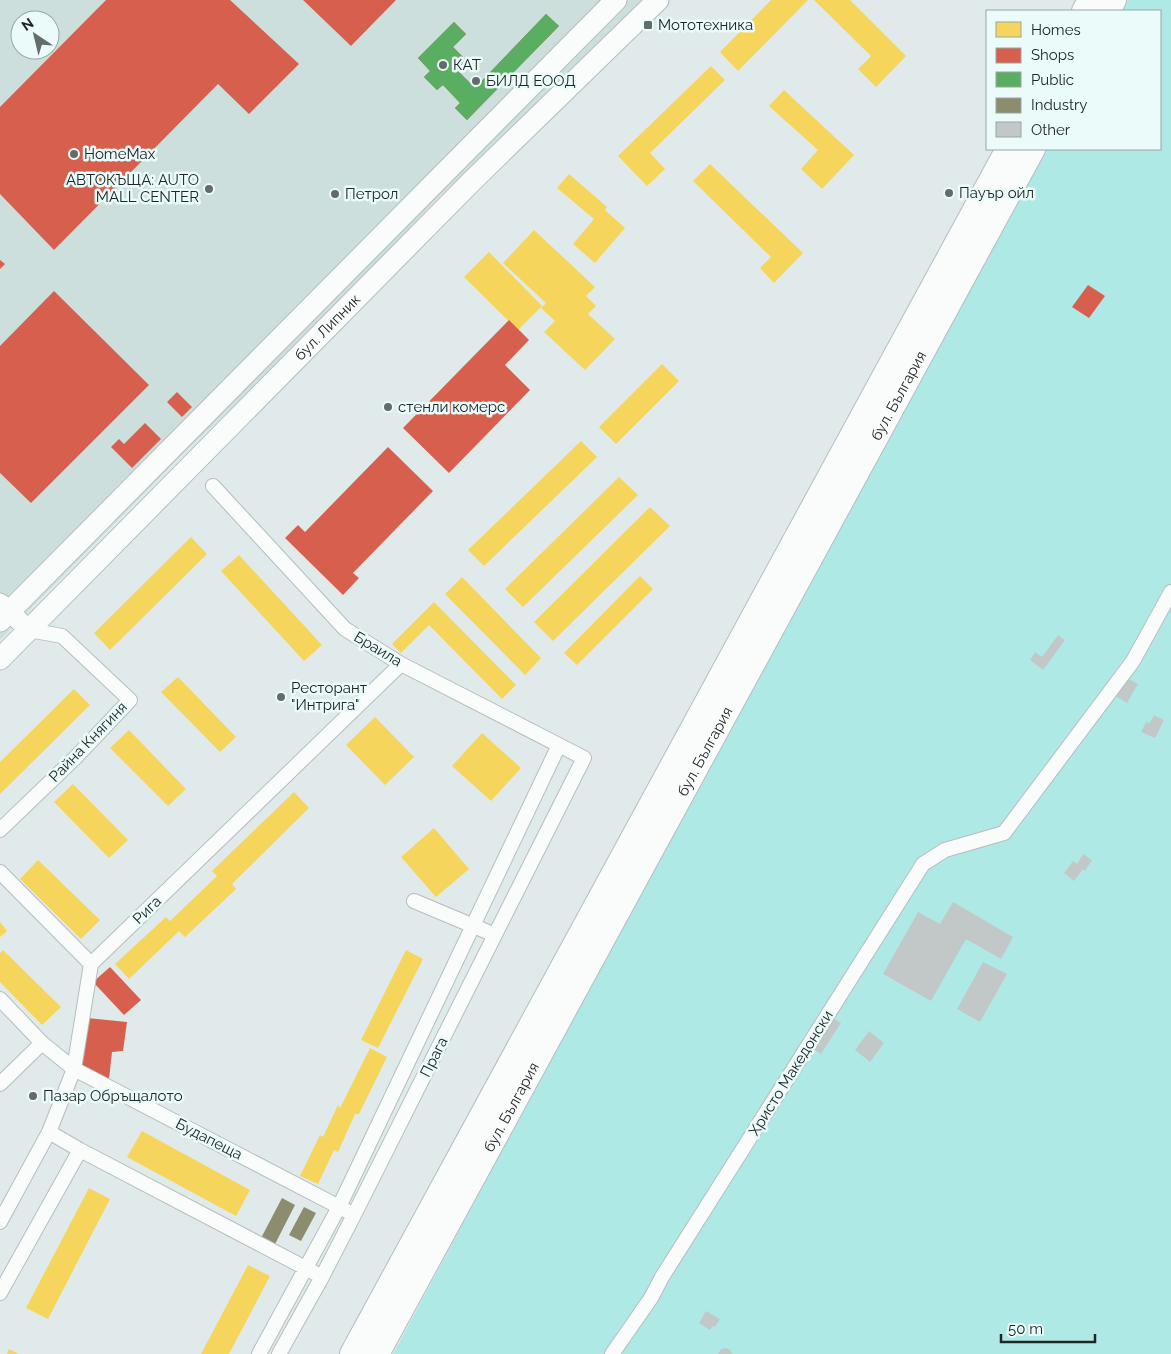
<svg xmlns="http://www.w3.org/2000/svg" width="1171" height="1354" viewBox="0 0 1171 1354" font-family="Raleway,sans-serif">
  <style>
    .built { fill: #cddfdd; fill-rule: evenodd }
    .green { fill: #afe9e6 }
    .homes { fill: #f6d55c }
    .shops { fill: #d6604d }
    .public { fill: #5aae61 }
    .industry { fill: #8c8c6e }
    .building { fill: #c2c8c8 }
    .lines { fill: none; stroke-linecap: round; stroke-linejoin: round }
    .street-casing { stroke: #b6bdbd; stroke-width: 16 }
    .secondary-casing { stroke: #b6bdbd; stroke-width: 21 }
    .primary-casing { stroke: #b6bdbd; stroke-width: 23 }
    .highway-casing { stroke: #b6bdbd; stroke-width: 26 }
    .street { stroke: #fafcfc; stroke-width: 14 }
    .secondary { stroke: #fafcfc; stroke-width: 19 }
    .primary { stroke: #fafcfc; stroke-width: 21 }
    .highway { stroke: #fafcfc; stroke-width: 24 }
    .poi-dot { fill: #646b6b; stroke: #eafbfa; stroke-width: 2 }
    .labels { text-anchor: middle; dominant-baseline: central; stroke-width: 5; stroke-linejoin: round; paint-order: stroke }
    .poi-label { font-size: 15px; fill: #202626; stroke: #eafbfa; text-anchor: start }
    .street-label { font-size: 15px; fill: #202626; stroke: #eafbfa }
  </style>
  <rect width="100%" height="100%" fill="#e1eaea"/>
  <path class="built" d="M0,0H646L436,200L323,321L186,451L0,640ZM20,20H50V50H20Z"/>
  <path class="green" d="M1120,0H1171V1354H393L1040,149H1160V11H1114Z"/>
  <path class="homes" d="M771,0H808L738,71L720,52Z
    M814,0H850L906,56L876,87L858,69L871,56Z
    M711,66L725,80L650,153L665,169L647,186L618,156Z
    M784,90L854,155L822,189L801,169L818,150L769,106Z
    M710,164L803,253L774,283L760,268L771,257L693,181Z
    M569,174L607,207L605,210L625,228L595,263L573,244L594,219L557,188Z
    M534,230L595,287L586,296L596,306L588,314L615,339L585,370L544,332L555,321L541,308L546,303L503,263Z
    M489,252L542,306L518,330L464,277Z
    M662,364L679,381L616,444L599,427Z
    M581,441L597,457L484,566L468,550Z
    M619,477L638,495L523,607L505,589Z
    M650,507L670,526L553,641L534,622Z
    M191,537L207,554L110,650L94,633Z
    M239,555L322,645L304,661L221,571Z
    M640,576L653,589L577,665L564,653Z
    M462,577L541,658L525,675L445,594Z
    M434,602L516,685L502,699L429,625L401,653L392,644Z
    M178,677L236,737L220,752L161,692Z
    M74,689L90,705L0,794V762Z
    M375,717L414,757L385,785L346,745Z
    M129,730L186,789L168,806L110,748Z
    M482,733L521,768L491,801L452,766Z
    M73,784L128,840L109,858L54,802Z
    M294,792L309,808L232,884L236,889L185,937L179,931L129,979L115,964L166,917L170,921L217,876L212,871Z
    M434,828L469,869L436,897L401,857Z
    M38,860L100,920L81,939L20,879Z
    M0,922L7,931L0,937Z
    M3,950L61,1007L42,1025L0,982V953Z
    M406,950L423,959L378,1048L361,1040Z
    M370,1048L387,1057L359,1114H355L338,1152L334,1150L318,1184L300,1176L320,1135L323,1137L338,1105L340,1108Z
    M142,1131L250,1190L236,1216L127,1157Z
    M89,1188L110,1199L48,1319L26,1308Z
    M248,1265L270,1276L229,1354H201Z
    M9,1349L19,1354H7Z"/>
  <path class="shops" d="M106,0H230L299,64L249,114L218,84L54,250L0,194V107Z
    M303,0H396L351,46Z
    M546,14L559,26L467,120L455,108L460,103L443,85L437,90L424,77L430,71L418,58L454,22L466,34L453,47L466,60L457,70L475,88Z
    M0,260L5,264L0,269Z
    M1088,285L1105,296L1089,318L1072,307Z
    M54,291L149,385L31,503L0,473V346Z
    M509,320L529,340L505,365L530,390L449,473L403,428Z
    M177,392L192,407L182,417L167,402Z
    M145,423L161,439L132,468L111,447L119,439L124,444Z
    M388,447L433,491L353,573L359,578L343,595L285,538L298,525L305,532Z
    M110,967L141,1000L124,1015L93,982Z
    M87,1018L127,1022L123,1051L112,1052L109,1079L79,1066Z"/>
  <path class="public" d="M546,14L559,26L467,120L455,108L460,103L443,85L437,90L424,77L430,71L418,58L454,22L466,34L453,47L466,60L457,70L475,88Z"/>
  <path class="industry" d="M282,1198L295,1205L274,1246L260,1240Z
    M304,1207L316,1213L301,1241L289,1235Z"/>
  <path class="building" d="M1058,635L1065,640L1043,670L1030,660L1035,652L1042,657Z
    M1127,678L1138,684L1127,703L1116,696Z
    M1154,715L1164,720L1155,738L1141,732L1146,722L1150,723Z
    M1083,854L1092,860L1085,871L1083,869L1074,881L1064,873L1073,861L1077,864Z
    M953,902L1013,937L1001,959L966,939L931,1001L883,974L918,912L940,924Z
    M983,962L1007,974L980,1022L957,1009Z
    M832,1018L841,1023L821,1054L812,1048Z
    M869,1031L884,1043L870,1062L855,1050Z
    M706,1311L720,1319L715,1327L713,1326L710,1330L699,1323Z
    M726,1348L730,1350L732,1354H718L721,1349Z"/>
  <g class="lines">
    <g class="street-casing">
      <path id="street" d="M213,486L345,629L401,664L584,758L354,1215L322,1277L279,1354
        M0,830L76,757L130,700L62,636L29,630
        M0,872L91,964
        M414,901L495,935
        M0,999L42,1043L74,1069L347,1211
        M0,1084L42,1043
        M49,1132L80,1150L315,1273
        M0,1222L49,1132L74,1069L91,964L401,664
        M0,1293L80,1150
        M259,1354L339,1207L559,745
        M612,1354L651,1298L662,1277L923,864L945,850L1004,833L1133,661L1171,592"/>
    </g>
    <g class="secondary-casing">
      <path id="secondary" d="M0,603L29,630"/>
    </g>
    <g class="primary-casing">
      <g id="primary">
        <path d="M0,621L616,0"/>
        <path id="s1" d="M0,659L472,181L658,0"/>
      </g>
    </g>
    <g class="highway-casing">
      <g id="highway">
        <path d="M1084,11L1090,0"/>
        <path d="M1108,11L1114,0"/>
        <path d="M352,1354L1008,149"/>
        <path id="s2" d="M377,1354L1033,149"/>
      </g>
    </g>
    <use href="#street" class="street"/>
    <use href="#secondary" class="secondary"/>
    <use href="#primary" class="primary"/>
    <use href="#highway" class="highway"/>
  </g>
  <g class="poi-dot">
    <rect x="643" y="20" width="10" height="10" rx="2.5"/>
    <circle cx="443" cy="65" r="5"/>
    <circle cx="476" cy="81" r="5"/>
    <circle cx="74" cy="154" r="5"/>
    <circle cx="209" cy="189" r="5"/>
    <circle cx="949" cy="193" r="5"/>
    <circle cx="335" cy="194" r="5"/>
    <circle cx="388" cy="407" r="5"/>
    <circle cx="281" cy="697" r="5"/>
    <circle cx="33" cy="1096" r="5"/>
  </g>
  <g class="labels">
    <g class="poi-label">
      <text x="658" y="25">Мототехника</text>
      <text x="453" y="65">КАТ</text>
      <text x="486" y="81">БИЛД ЕООД</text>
      <text x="84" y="154">HomeMax</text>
      <text x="199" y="180" text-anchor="end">АВТОКЪЩА: AUTO<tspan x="199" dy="17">MALL CENTER</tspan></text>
      <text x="959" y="193">Пауър ойл</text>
      <text x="345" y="194">Петрол</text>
      <text x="398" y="407">стенли комерс</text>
      <text x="291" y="688">Ресторант<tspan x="291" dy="17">"Интрига"</tspan></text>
      <text x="43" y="1096">Пазар Обръщалото</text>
    </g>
    <g class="street-label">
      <text stroke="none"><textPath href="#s1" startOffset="466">бул. Липник</textPath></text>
      <text stroke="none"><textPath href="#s2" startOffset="1091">бул. България</textPath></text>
      <text transform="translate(378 649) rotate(31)">Браила</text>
      <text transform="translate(88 742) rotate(-46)">Райна Княгиня</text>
      <text stroke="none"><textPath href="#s2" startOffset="686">бул. България</textPath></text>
      <text transform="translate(147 910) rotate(-44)">Рига</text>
      <text transform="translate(434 1057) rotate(-63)">Прага</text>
      <text transform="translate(791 1073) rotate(-58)">Христо Македонски</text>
      <text stroke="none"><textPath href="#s2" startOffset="281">бул. България</textPath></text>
      <text transform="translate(209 1139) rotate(27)">Будапеща</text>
    </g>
  </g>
  <rect x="986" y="10" width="175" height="140" fill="#eafbfa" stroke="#99a6a5"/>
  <rect x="996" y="22" width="25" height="15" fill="#f6d55c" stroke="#99a6a5"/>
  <text x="1031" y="35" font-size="15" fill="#202626">Homes</text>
  <rect x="996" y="48" width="25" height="15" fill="#d6604d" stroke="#99a6a5"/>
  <text x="1031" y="60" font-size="15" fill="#202626">Shops</text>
  <rect x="996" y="72" width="25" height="15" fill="#5aae61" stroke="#99a6a5"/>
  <text x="1031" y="85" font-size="15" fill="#202626">Public</text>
  <rect x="996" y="98" width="25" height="15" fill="#8c8c6e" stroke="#99a6a5"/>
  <text x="1031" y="110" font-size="15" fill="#202626">Industry</text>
  <rect x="996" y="122" width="25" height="15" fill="#c2c8c8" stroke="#99a6a5"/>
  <text x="1031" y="135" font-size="15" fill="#202626">Other</text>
  <g transform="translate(35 35) rotate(325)"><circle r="24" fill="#eafbfa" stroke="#99a6a5"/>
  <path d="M0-4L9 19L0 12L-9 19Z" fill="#646b6b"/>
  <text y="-8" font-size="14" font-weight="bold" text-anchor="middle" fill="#202626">N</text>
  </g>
  <path d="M1001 1334v8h94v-8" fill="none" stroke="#202626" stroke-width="2.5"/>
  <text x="1008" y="1334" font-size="15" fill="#202626" stroke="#eafbfa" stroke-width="4" paint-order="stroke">50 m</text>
</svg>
